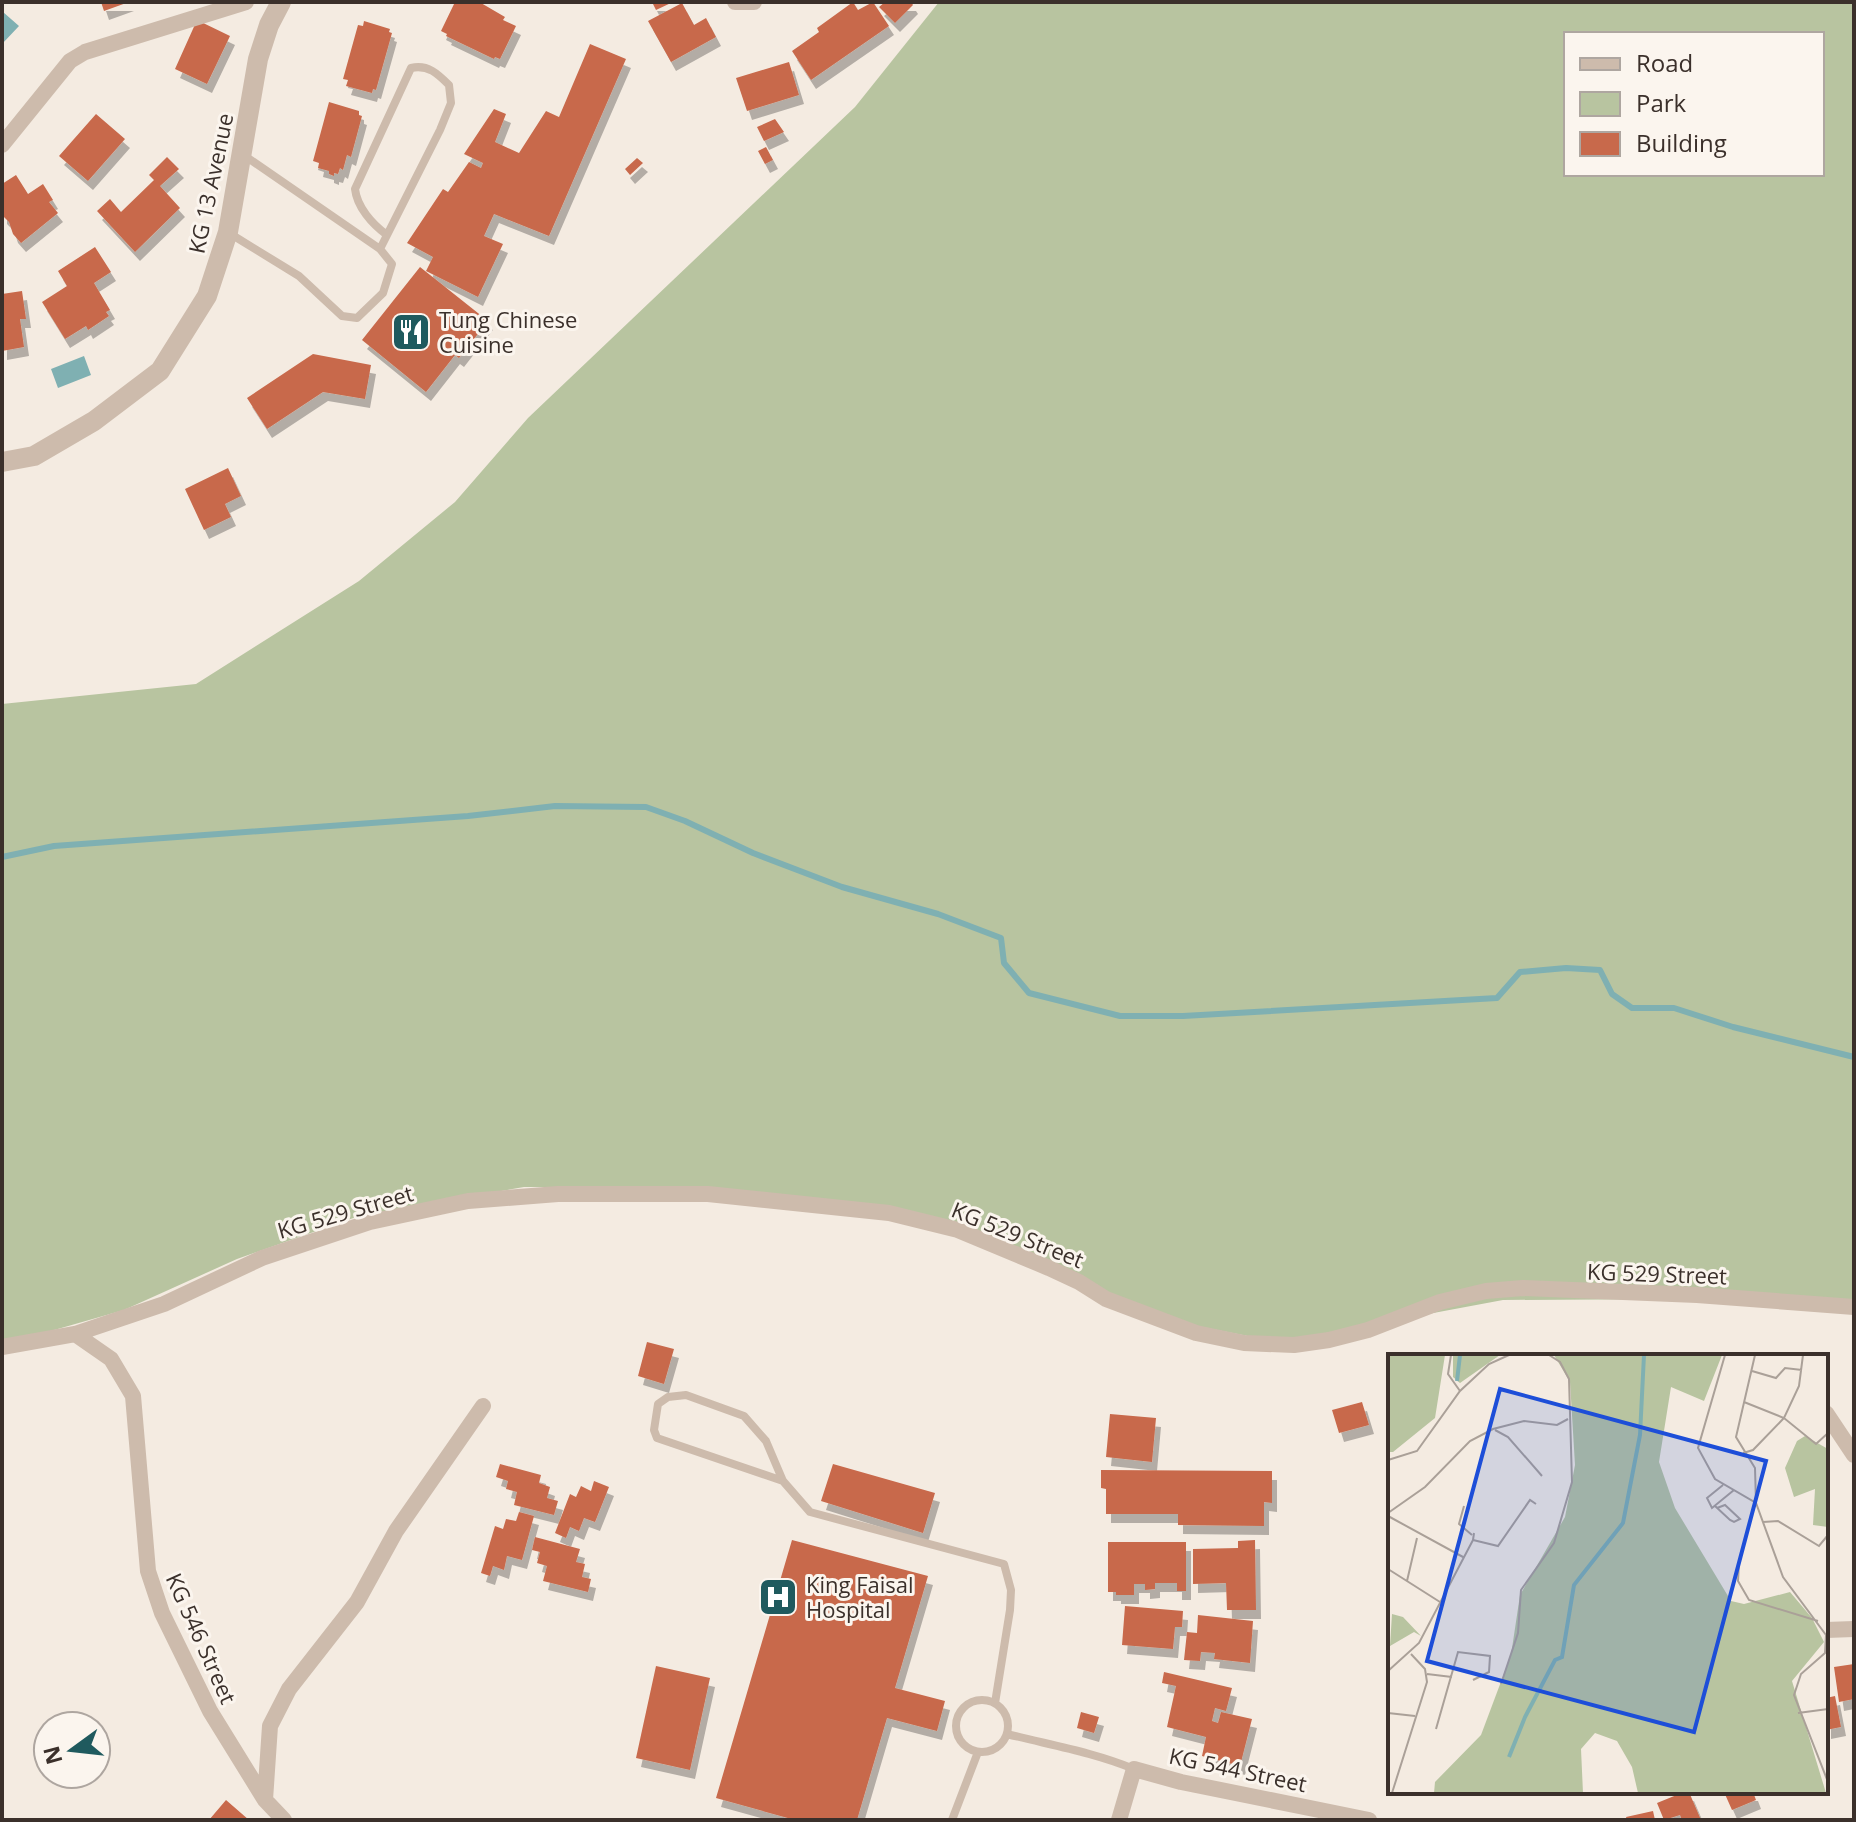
<svg xmlns="http://www.w3.org/2000/svg" width="1856" height="1822" viewBox="0 0 1856 1822" font-family="'Open Sans',sans-serif">
  <style>
    .green { fill: #b8c4a0; fill-rule: evenodd }
    .water { fill: #7fb0b2 }
    .lines { fill: none; stroke-linecap: round; stroke-linejoin: round }
    .stream { stroke: #7fb0b2; stroke-width: 6 }
    .building { fill: #c8694b; filter: url(#shadow) }
    .service { stroke: #cdbbac; stroke-width: 8 }
    .minor { stroke: #cdbbac; stroke-width: 16 }
    .tertiary { stroke: #cdbbac; stroke-width: 20 }
    .labels { text-anchor: middle; dominant-baseline: central; stroke-width: 6; stroke-linejoin: round; paint-order: stroke }
    .street-label { font-size: 22px; fill: #3b302b; stroke: #fbf5ee }
    .poi-label { font-size: 22px; fill: #3b302b; stroke: #fbf5ee; text-anchor: start }
    .inset-river { fill: none; stroke: #7fb0b2; stroke-width: 4 }
    .inset-road { fill: none; stroke: #aaa098; stroke-width: 2 }
    .view { fill: #1d4ed8; fill-opacity: 0.15; stroke: #1d4ed8; stroke-width: 4 }
    .inset-edge { fill: none; stroke: #3b302b; stroke-width: 4 }
  </style>
  <defs>
    <filter id="shadow"><feDropShadow dx="5" dy="9" stdDeviation="0" flood-color="#0004"/></filter>
  </defs>
  <rect width="100%" height="100%" fill="#f4ebe1"/>
  <path class="green" d="M939,2H1854V1312L1675,1299L1503,1300L1278,1342L1166,1320L960,1237L838,1206L704,1187H524L359,1216L237,1259L124,1310L2,1345V704L196,684L359,581L455,502L528,418L855,107ZM1566,34H1822V174H1566Z"/>
  <path class="water" d="M3,12L19,26L2,44V13Z
    M84,356L91,375L58,388L51,369Z"/>
  <g class="lines">
    <path class="stream" d="M2,857L54,846L468,816L555,806L646,807L685,821L753,853L842,887L938,914L1001,938L1004,963L1029,993L1120,1016H1183L1497,998L1520,972L1566,968L1600,970L1612,994L1632,1008H1674L1733,1027L1854,1057"/>
  </g>
  <path class="building" d="M101,2H129L104,11Z
    M455,2L481,3L505,17L503,20L516,26L500,59L495,57L494,59L446,36L447,34L441,31Z
    M652,2H673L656,10Z
    M853,2L858,10L873,2L889,26L811,80L792,51L819,32L817,28Z
    M885,2H911L913,5L895,23L879,7Z
    M682,3L694,25L706,18L716,37L671,62L648,21Z
    M197,20L230,36L207,84L175,69Z
    M364,21L390,29L389,32L392,33L376,90L373,89L372,93L346,86L348,80L343,79L358,25L363,26Z
    M590,44L626,59L549,236L494,214L484,236L503,244L478,297L426,271L433,257L407,243L443,189L448,192L469,162L481,168L483,163L464,154L494,109L506,114L495,142L519,153L546,111L559,117Z
    M789,62L799,95L747,111L736,78Z
    M329,102L359,111V115L362,116L351,157L347,155L343,170L340,168L338,174L334,173V176L329,174V171L318,168L319,163L313,161Z
    M96,114L125,139L88,181L59,156Z
    M775,119L784,132L764,141L757,127Z
    M766,147L773,160L765,164L758,151Z
    M167,157L179,169L160,186L180,208L135,252L97,211L110,199L121,212L154,180L149,175Z
    M637,158L643,163L630,175L625,169Z
    M16,175L28,194L43,184L53,200L49,202L58,213L21,243L13,234L9,222L2,215V184Z
    M95,247L111,272L94,283L110,310L106,312L109,316L88,330L86,326L65,339L42,302L67,286L58,271Z
    M420,267L488,321L459,358L455,355L426,392L362,340Z
    M22,291L26,319H20L24,347L2,351V294Z
    M313,354L371,365L365,399L323,392L267,429L247,398Z
    M228,468L241,496L225,504L231,517L204,530L185,489Z
    M647,1342L674,1349L664,1384L638,1376Z
    M1362,1402L1369,1425L1339,1433L1332,1410Z
    M1110,1414L1156,1418L1152,1462L1106,1457Z
    M500,1464L541,1475L539,1483L550,1487L547,1498L558,1501L554,1515L514,1505L517,1492L506,1489L508,1481L496,1477Z
    M833,1464L935,1493L923,1533L821,1501Z
    M1101,1470L1272,1471V1503L1264,1502V1526L1178,1525V1514H1106V1489L1101,1488Z
    M594,1481L609,1487L595,1522L584,1518L579,1531L570,1527L566,1538L555,1533L570,1494L576,1497L581,1486L591,1491Z
    M519,1512L534,1516L522,1560L507,1556L504,1570L493,1566L490,1576L481,1573L495,1526L503,1529L506,1519L516,1521Z
    M535,1537L580,1549L576,1562L585,1564L582,1577L591,1579L588,1592L543,1581L547,1566L537,1563L540,1552L532,1550Z
    M792,1540L928,1576L895,1688L945,1701L937,1731L887,1718L857,1820H795L716,1798Z
    M1255,1540L1256,1610H1227L1226,1583L1193,1584V1549L1238,1548V1541Z
    M1108,1542H1186V1591H1177V1583H1155V1589L1145,1590V1584H1134V1595H1116V1592H1108Z
    M1125,1606L1183,1611L1182,1627H1175L1173,1649L1122,1645Z
    M1198,1615L1253,1621L1250,1663L1214,1659L1215,1653L1201,1652L1200,1661L1184,1660L1187,1632L1197,1633Z
    M1854,1664V1699L1839,1702L1834,1667Z
    M656,1666L710,1678L690,1770L636,1758Z
    M1164,1672L1232,1688L1226,1711L1215,1708L1212,1721L1218,1723L1221,1712L1252,1719L1240,1766L1202,1756L1206,1737L1167,1727L1176,1686L1162,1683Z
    M1835,1696L1841,1727L1826,1730V1698Z
    M1081,1712L1099,1717L1094,1733L1077,1728Z
    M1684,1792H1689L1701,1820H1682L1680,1815L1664,1820L1657,1803Z
    M1724,1792H1753L1756,1800L1732,1810Z
    M226,1800L249,1820H209Z
    M1653,1811L1655,1820H1627L1626,1817Z"/>
  <g class="lines">
    <path class="service" d="M229,233L299,276L342,316L357,318L383,293L392,264L380,249L245,156
      M380,249L440,130L451,103L449,85C438,74 428,64 411,68L355,189C357,207 372,224 387,235
      M783,1481L657,1438L654,1430L658,1404L668,1397L686,1395L744,1416L766,1441L783,1481L810,1512L1004,1564L1011,1590L1010,1610L995,1703
      M956 1726a26 26 0 1 1 52 0a26 26 0 1 1-52 0Z
      M1007,1734C1050,1745 1093,1752 1134,1769
      M952,1820L978,1752"/>
    <path class="minor" d="M735,2H754
      M2,145L70,61L85,52L246,2
      M75,1334L111,1359L133,1396L148,1571L162,1613L210,1711L265,1800L284,1820
      M2,1347L75,1334L164,1304L262,1258L370,1222L468,1201L558,1194H708L889,1213L958,1230L1049,1268L1079,1282L1106,1299L1196,1333L1244,1343L1294,1345L1329,1340L1368,1330L1440,1302L1486,1291L1523,1288L1697,1295L1854,1307
      M1826,1413L1854,1455
      M1826,1630L1854,1629
      M265,1800L270,1726L289,1689L357,1602L396,1531L483,1406
      M1119,1820L1134,1769L1181,1782L1369,1820"/>
    <path class="tertiary" d="M2,462L34,456L94,421L160,371L207,296L228,232L258,59L269,25L281,2"/>
  </g>
  <defs>
    <g id="restaurant-square" transform="scale(2)"><rect x="-9" y="-9" width="18" height="18" rx="4" fill="#1f5a5e" stroke="#fbf5ee"/><path d="M-5-6h1v4h1v-4h1v4h1v-4h1v5L-1.5 .5V6h-2V.5L-5-1ZM5-6V6H3V1.5H1.5Q1.5-4 5-6Z" fill="#fff"/></g>
    <g id="hospital-square" transform="scale(2)"><rect x="-9" y="-9" width="18" height="18" rx="4" fill="#1f5a5e" stroke="#fbf5ee"/><path d="M-5-5h3v3.5h4V-5h3V5h-3V1.5h-4V5h-3Z" fill="#fff"/></g>
  </defs>
  <g fill-rule="evenodd">
    <use href="#restaurant-square" x="411" y="332"/>
    <use href="#hospital-square" x="778" y="1597"/>
  </g>
  <g class="labels">
    <g class="street-label">
      <text transform="translate(210 183) rotate(-78)">KG 13 Avenue</text>
      <text transform="translate(345 1211) rotate(-16)">KG 529 Street</text>
      <text transform="translate(1018 1234) rotate(22)">KG 529 Street</text>
      <text transform="translate(1657 1273) rotate(2)">KG 529 Street</text>
      <text transform="translate(202 1638) rotate(66)">KG 546 Street</text>
      <text transform="translate(1238 1769) rotate(12)">KG 544 Street</text>
    </g>
    <g class="poi-label">
      <text x="439" y="319">Tung Chinese<tspan x="439" dy="25">Cuisine</tspan></text>
      <text x="806" y="1584">King Faisal<tspan x="806" dy="25">Hospital</tspan></text>
    </g>
  </g>
  <g transform="translate(1388 1354)">
    <rect width="440" height="440" fill="#f4ebe1"/>
    <path d="M0,1H57L47,64L5,98H0ZM65,1H112L72,29L65,23ZM166,1H334L316,47L283,33L271,108L287,154L343,247L356,250L402,238L424,264L436,288L404,327L438,439H250L244,413L229,387L207,379L193,395L195,439H46L47,428L93,381L123,301L132,241L177,163L187,111L182,28ZM417,82L440,95V173L425,171L427,135L406,143L397,114L409,87ZM4,260L15,263L33,282L26,278L2,292Z" fill="#b8c4a0"/>
    <path class="inset-river" d="M69,27L72,1M121,403L137,363L167,306L174,303L186,231L235,169L252,81L256,1"/>
    <path class="inset-road" d="M63,1L60,20L72,37M337,1L310,94L327,125L368,149L395,223L438,281L437,299L413,320L406,341L440,428M367,1L348,83L367,114L368,149M364,17L388,24L397,14L414,16M356,48L396,64L428,90L440,79M107,76L120,83L154,122M355,99L365,96L396,64L411,32L415,1M0,106L29,97L72,37L101,10L121,1M335,131L319,144L324,154L346,136M76,152L71,170L84,181M327,152L342,166L346,168L352,165L337,151L329,154M0,159L37,133L82,87L105,75L136,67L169,71L180,65M0,162L75,203M375,168L390,167L431,192L440,181M86,179L85,186L110,192L142,146L148,150M351,209L350,227L361,246L430,267M0,215L52,248M19,227L29,184M0,317L31,289L85,186M39,320L64,323M113,330L130,279L133,236L166,189L184,128L181,25L172,8L161,1M0,359L27,362M410,359L440,355M48,375L70,298L102,302L101,318L85,326M4,439L39,328L37,315L23,300"/>
    <path class="view" d="M112,35L378,107L306,378L39,307Z"/>
    <rect width="440" height="440" class="inset-edge"/>
  </g>
  <rect width="1856" height="1822" fill="none" stroke="#3b302b" stroke-width="8"/>
  <rect x="1564" y="32" width="260" height="144" fill="#fbf5ee" stroke="#aea6a0" stroke-width="2"/>
  <rect x="1580" y="58" width="40" height="12" fill="#cdbbac" stroke="#aea6a0" stroke-width="2"/>
  <text x="1636" y="72" font-size="24" fill="#3b302b">Road</text>
  <rect x="1580" y="92" width="40" height="24" fill="#b8c4a0" stroke="#aea6a0" stroke-width="2"/>
  <text x="1636" y="112" font-size="24" fill="#3b302b">Park</text>
  <rect x="1580" y="132" width="40" height="24" fill="#c8694b" stroke="#aea6a0" stroke-width="2"/>
  <text x="1636" y="152" font-size="24" fill="#3b302b">Building</text>
  <g transform="translate(72 1750) rotate(255)"><circle r="38" fill="#fbf5ee" stroke="#aea6a0" stroke-width="2"/>
  <path d="M0-6L14 30L0 20L-14 30Z" fill="#1f5a5e"/>
  <text y="-12" font-size="22" font-weight="bold" text-anchor="middle" fill="#3b302b">N</text>
  </g>
</svg>
